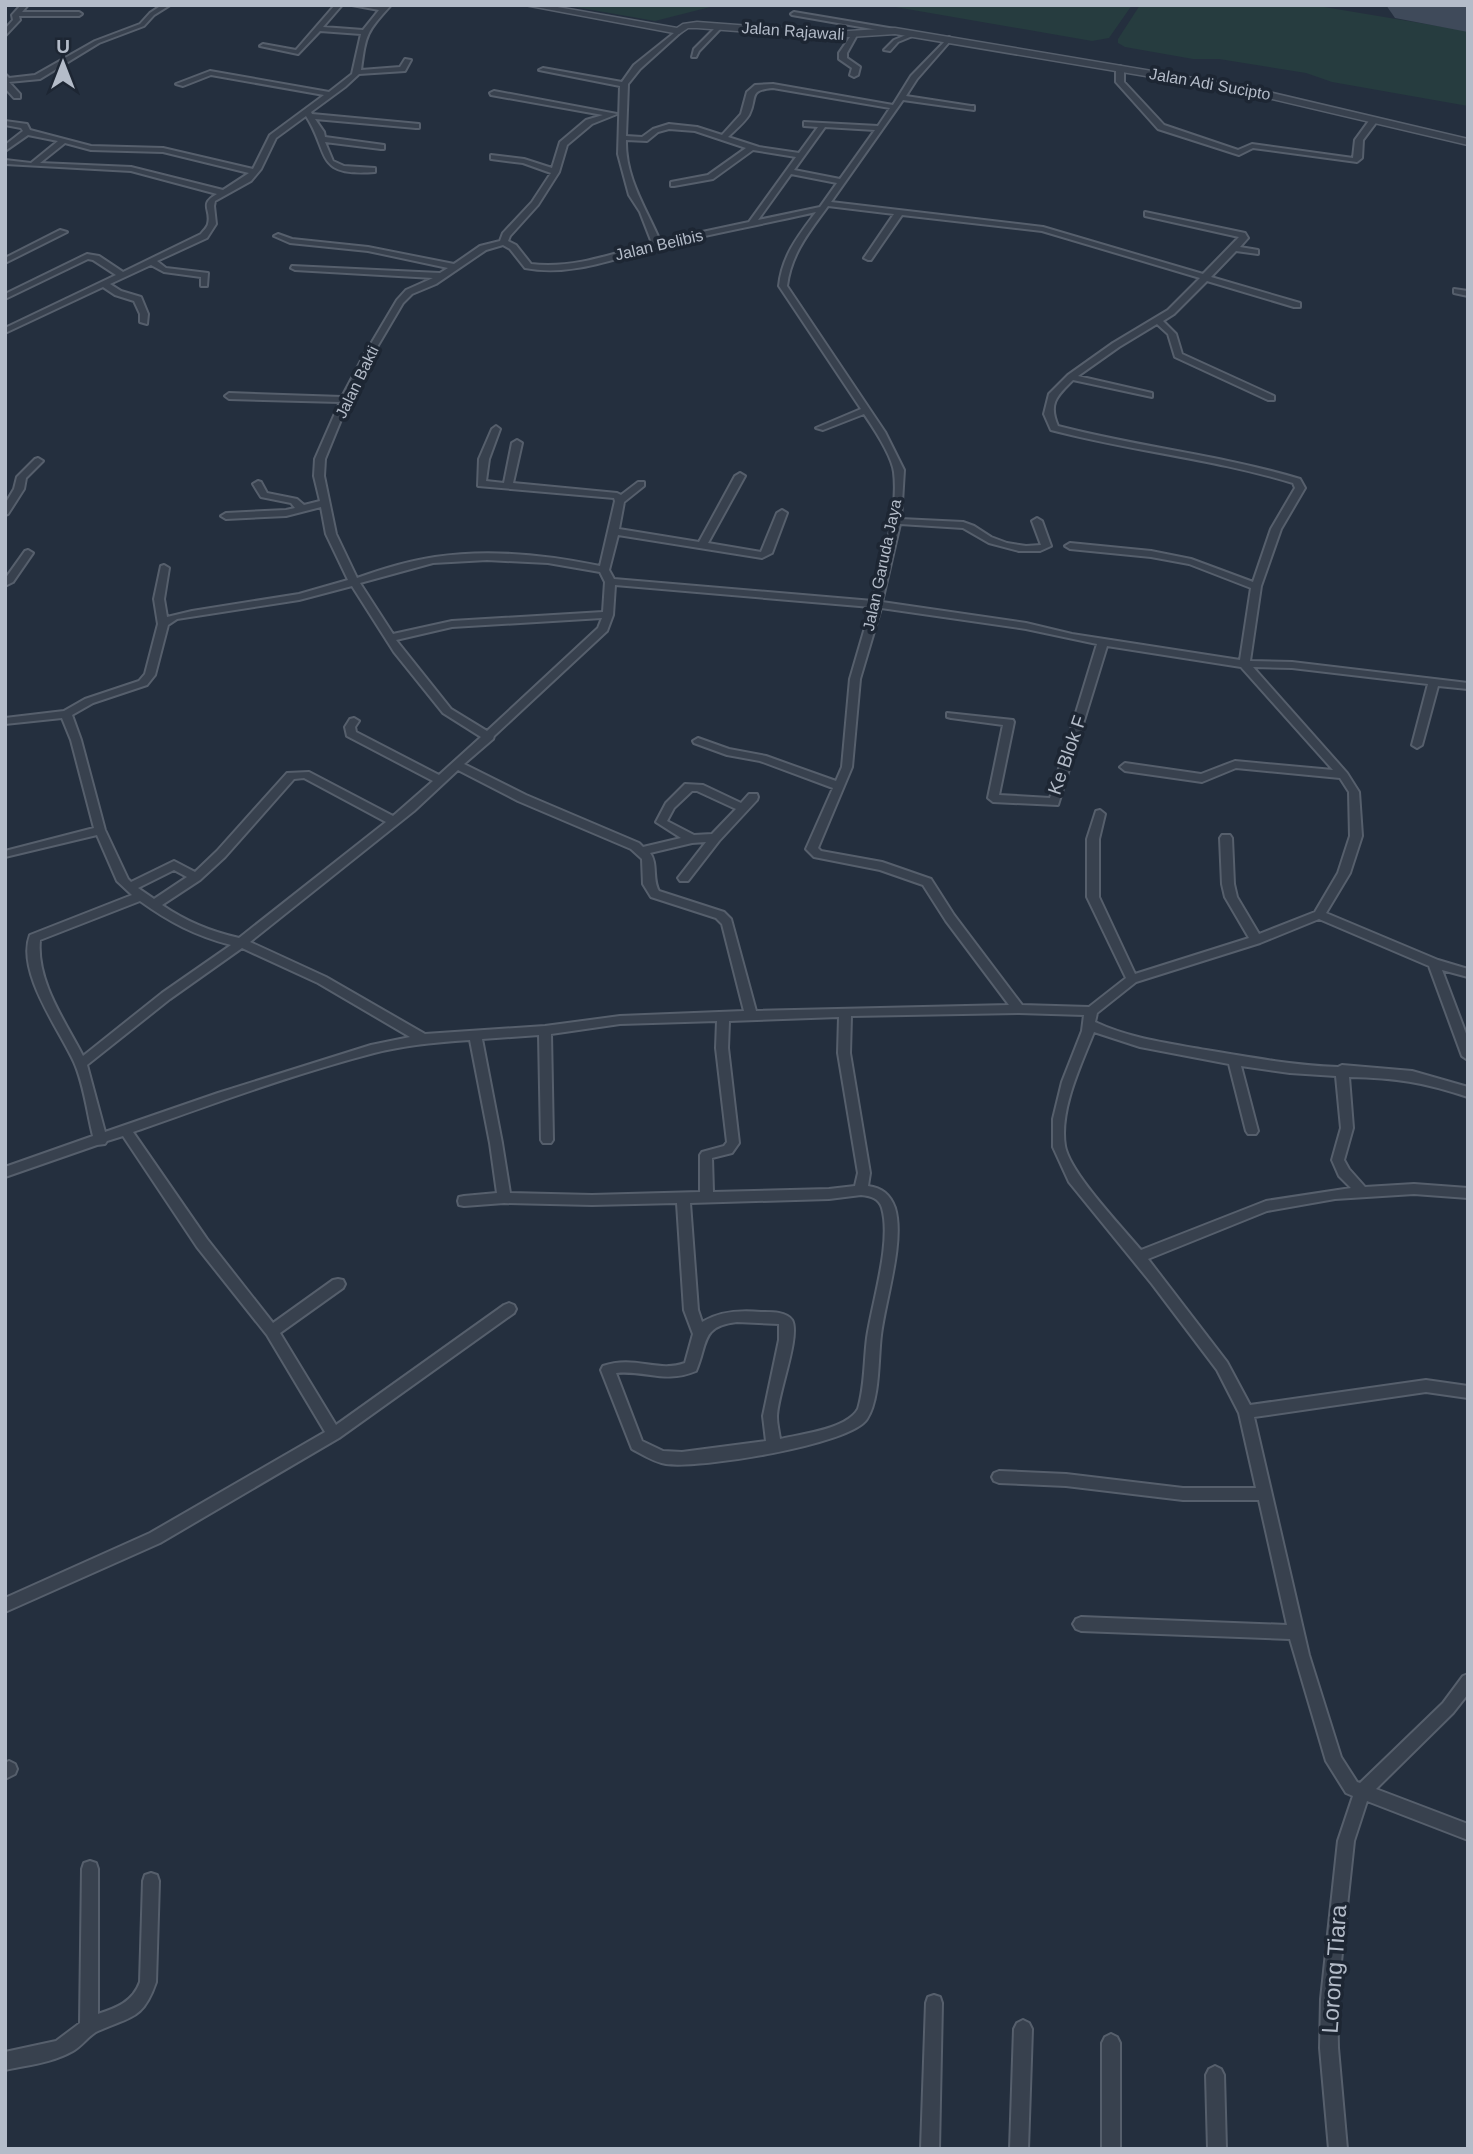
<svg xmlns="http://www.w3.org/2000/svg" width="1473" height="2154" viewBox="0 0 1473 2154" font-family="Helvetica,sans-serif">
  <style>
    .green { fill: #263c3f }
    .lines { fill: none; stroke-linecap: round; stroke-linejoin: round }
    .runway { fill: #3f4a5a; fill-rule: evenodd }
    .minor-casing { stroke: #565f6c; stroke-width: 4 }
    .tertiary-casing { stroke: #565f6c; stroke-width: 3 }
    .minor { fill: #38414e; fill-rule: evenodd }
    .tertiary { fill: #38414e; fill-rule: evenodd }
    .labels { text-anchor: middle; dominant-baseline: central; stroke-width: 7; stroke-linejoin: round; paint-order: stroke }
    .far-street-label { font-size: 16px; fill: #b4bcc9; stroke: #1d2633 }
    .street-label { font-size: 19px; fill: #b4bcc9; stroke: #1d2633 }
    .near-street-label { font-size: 23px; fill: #b4bcc9; stroke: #1d2633 }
  </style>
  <rect width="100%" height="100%" fill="#242f3e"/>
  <path class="green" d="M564,5H718L655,21Z
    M884,5H1132L1109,38L1092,41Z
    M1140,5H1312L1468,31V106L1332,82L1306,73L1219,59H1193L1125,47L1118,43V39Z"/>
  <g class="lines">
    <path class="runway" d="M1386,5H1468V32L1395,18Z"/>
    <g class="minor-casing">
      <path id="minor" d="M21,5H28L22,12H79L82,14L79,16H19L20,20L5,36V29L13,20L12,15Z
        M162,5H170L154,15L144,26L99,43L40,79L9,82L20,94V98H14L5,88V74L9,78L35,75L95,41L140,24L150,13Z
        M335,5H342L323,27L363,30L379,10L352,5H391C366,33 366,33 361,70L400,67L405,59L411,60L405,71L359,74L345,87L311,112L312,114L419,124V128H416L315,119L324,132L325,137L384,145V149H381L325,142L333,161L344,166L375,168V172C314,177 330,153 306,116L276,138L261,169L251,181L215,201L214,206L216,224L207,238L157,261L166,268L208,273L207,286H201V277L164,272L151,265L110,284L121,291L141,297L148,314L147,324L140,322V314L134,301L115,295L103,287L5,333V328L116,275L93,260L88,259L5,299V294L87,254L99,256L123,272L201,234C203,231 207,228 208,224C212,209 198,205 217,194L131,171L5,164V160L31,163L58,141L28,135L5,151V145L23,131L21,128L5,125V121L27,124L30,130L91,146L163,148L253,169L270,135L324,95L211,75L183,86L176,84L210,71L329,92L352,74L361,34L320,31L298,54L260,46L263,44L296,50ZM65,143L91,150L163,152L249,173L223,190L131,167L40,163Z
        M794,12L895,29L898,31L895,33L792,15L791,14Z
        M718,25L723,26L699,51L696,57H692L694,49Z
        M679,29L682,31L681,32L640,69L628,84L626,136L642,137L653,129L669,124L697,127L722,135L741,114L747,92L755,85L773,84L893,105L911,76L949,37L951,38V40L917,79L906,96L971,106H974V110L903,100L831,202L1043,227L1203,274L1239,237L1145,216V212L1245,233L1248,238L1240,247L1258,250V254L1236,251L1211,277L1300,303V307H1294L1207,281L1174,314L1163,321L1176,334L1182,354L1274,396V400H1268L1175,357L1168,334L1157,324L1119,347L1078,376L1152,393V397L1073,380C1057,396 1048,403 1058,426C1138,447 1221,455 1300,479L1305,488L1281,529L1261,586L1250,661L1292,662L1468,683V689L1438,686L1422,745L1417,748L1412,745L1428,684L1292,668L1253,667L1347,773L1359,792L1362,836L1350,873L1326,913L1438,960L1468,969V977L1442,970L1468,1039V1060L1462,1056L1429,966L1319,919L1260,943L1136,982L1097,1013L1095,1022C1127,1037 1160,1042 1194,1048C1242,1056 1289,1065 1338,1067L1342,1065L1412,1071L1468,1087V1097C1423,1082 1396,1078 1349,1077L1353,1128L1344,1160L1349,1169L1365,1187L1414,1184L1468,1188V1198L1414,1194L1335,1199L1267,1211L1148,1259L1227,1362L1250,1405L1426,1380L1468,1386V1398L1426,1392L1254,1417L1309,1655L1341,1757L1357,1782L1360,1783L1443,1703L1463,1676L1468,1674V1694L1453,1713L1376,1789L1468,1824V1840L1367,1801L1354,1841L1337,1999L1338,2048L1347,2149H1329L1320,2048L1321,1999L1338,1841L1353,1796L1346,1793L1326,1761L1290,1639L1081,1631L1076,1629L1073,1624L1076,1619L1081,1617L1287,1625L1259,1500H1183L1066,1486L999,1483L994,1481L992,1477L994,1473L999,1471L1066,1474L1183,1488H1256L1239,1413L1217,1370L1152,1284L1069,1182L1053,1147V1119L1062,1082L1082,1031L1084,1015L1019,1013L851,1016L850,1053L870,1173L868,1186C882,1188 890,1194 895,1208C905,1241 885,1301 881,1335C878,1359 880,1399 867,1419C851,1445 698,1469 666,1464C654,1462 643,1455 632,1449L601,1370L603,1366C635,1355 658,1373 685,1363L693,1334L684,1310L677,1203L592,1205L504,1203L464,1206L459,1205L458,1201L459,1197L464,1196L497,1193L490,1143L470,1040C438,1042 405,1045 374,1053C293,1074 213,1104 133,1132L207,1239L273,1323L333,1280L338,1279L343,1280L345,1284L343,1288L280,1333L336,1425L504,1305L509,1303L514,1305L516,1309L514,1313L339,1438L160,1543L5,1612V1598L150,1533L325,1432L267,1335L197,1247L123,1136L107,1141L105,1144L97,1145L5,1177V1167L93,1136C87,1112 84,1084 74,1062C59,1029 16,972 30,935L132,895L117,881L97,835L5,857V851L94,828L71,740L62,718L5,724V718L64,711L85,699L139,681L145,674L158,624L154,599L161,566L164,565L169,568L164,599L167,617L192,611L299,594L348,580L326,534L321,507L286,516L226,519L221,516L226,513L286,510L295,508L291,503L261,497L253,484L258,481L261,482L267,493L297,499L304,505L320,501L314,476L315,459L340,402L229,399L225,396L229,393L342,397L362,359L397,300L406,290L433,278L295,270L291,268L292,266L440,273L448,268L368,251L290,243L274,236L278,234L292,239L368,247L454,264L480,246L500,241L503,233L532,202L551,173L523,163L491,159V155L524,159L552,168L560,142L586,120L603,115L491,95L490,93L494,91L617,114L592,124L567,145L559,172L538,205L510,236L508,241L516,245L531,264C573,269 612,254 652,243L640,212L629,195L618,154L620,86L539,70L543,68L622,82L634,65ZM773,88L890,108L878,126L804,122V126L818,127L799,153L759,147L728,137C734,131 744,123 749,115C758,98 747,90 773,88ZM825,127L875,130L840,179L794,170ZM669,129L695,131L746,148L708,175L671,182V186H674L713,179L753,150L796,157L749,222L660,241C646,208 625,178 626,140L647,141L658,132ZM791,174L837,183L820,207L758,220ZM828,206L894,214L864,258L868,260H871L902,215L1042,231L1200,278L1168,310L1113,343L1068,375L1049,394L1044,414L1051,430C1131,451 1214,459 1293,483L1295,488L1271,529L1253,582L1191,559L1151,551L1070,543L1065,546L1070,549L1151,557L1189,564L1251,588L1240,660L1072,634L1026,623L882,602L900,524L963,528L989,543L1019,551H1040L1051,546L1042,521L1037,518L1032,521L1041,545L1026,546L1007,543L991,537L974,526L963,522L901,519L904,470L885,432L787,286C791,253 810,231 828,206ZM816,212C798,236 782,256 779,286L861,409L816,428L823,430L864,414C873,427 892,456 894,472C899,512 882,562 873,601L614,579L609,570L618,535L762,558L772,553L787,513L782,510L777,513L761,552L708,543L745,476L740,473L735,476L699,542L619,529L624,502L644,486V482H638L621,495L617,493L513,483L522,443L517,440L512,443L504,483L486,481L489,459L500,429L496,426L492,429L479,459L478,486L614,498L615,501L600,566C548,555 488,549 435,557C408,561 382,569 357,578L336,534L324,476L325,459L347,405L370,359L403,303L412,294L436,284L486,250L503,245L510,249L525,268C576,278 625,254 673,243C721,232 768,223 816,212ZM487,560L548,563L600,572L605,582L603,612L452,621L393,634L360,583L433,563ZM615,585L871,607L850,679L842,767L836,781L766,756L729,749L698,738L693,741L694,743L727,755L760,761L833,788L806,849L814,857L880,870L923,885L946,921L1009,1005L756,1011L731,919L724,912L659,891C652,879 658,863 650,853L692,843L706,842L678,878L680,881H688L719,841L757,800L758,797L757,794H749L741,803L703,785L685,784L666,803L656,822L681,838L643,847L639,843L526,795L464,764L493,739L494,736L607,631L613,615ZM352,586L394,652L443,713L481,737L439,775L356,732L355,727L359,721L354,718L350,719L345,727L347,736L433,781L393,816L309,772L287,773L217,851L195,872L174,861L131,882L128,879L105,830L81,740L72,715L93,703L147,685L155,675L168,625L177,619L299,600ZM881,608L1026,629L1097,644L1050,798L999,795L1014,722L1013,720L947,713V717L951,718L1003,725L988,798L993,802L1058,805L1107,646L1241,667L1333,770L1235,761L1201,774L1125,763L1120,767L1125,771L1202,782L1236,768L1340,778L1349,792L1350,836L1338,873L1315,912L1259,934L1237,897L1234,884L1232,838L1230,835H1222L1220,838L1222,884L1225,897L1249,938L1135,974L1099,897V839L1105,814L1100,810L1096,811L1087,839V897L1126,978L1089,1007L1022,1005L954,915L931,879L882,862L821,851L818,848L852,767L860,679ZM602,618L598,628L487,731L451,709L396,640L452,627ZM458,770L518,801L631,849L642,859L643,884L651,897L716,918L722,924L744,1011L620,1016L545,1026L425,1034L326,977L250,942L414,811ZM304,778L386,822L239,938C212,932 185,921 162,905L200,880L225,857L294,779ZM692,791H697L736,809L712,834L694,835L667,821L674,808ZM174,870L187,877L154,899L138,888ZM140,901C169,922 196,936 231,945L162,993L83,1056C65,1021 36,981 40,940ZM242,948L318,983L410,1037L371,1045L218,1093L105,1132L87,1065L170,999ZM839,1017L838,1053L858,1173L855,1186L829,1189L713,1192L712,1158L732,1153L739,1143L728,1048L729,1021ZM717,1021L716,1048L727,1142L724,1146L702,1152L700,1155V1192L592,1195L510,1193L502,1143L482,1039L539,1035L541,1140L543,1143H551L553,1140L551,1034L620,1024ZM1094,1032L1140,1047L1229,1064L1246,1131L1248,1134H1256L1258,1131L1241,1066L1290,1073L1336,1076L1341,1128L1332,1160L1339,1176L1351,1188L1266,1201L1141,1250C1122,1227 1070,1173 1065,1146C1059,1110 1081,1065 1094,1032ZM861,1195C871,1196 879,1198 882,1208C892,1242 872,1303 867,1338C864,1361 865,1386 858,1409C847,1429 802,1434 780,1439C779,1432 777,1424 777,1417C777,1395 801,1336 792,1320C786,1311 769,1312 761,1312C740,1310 720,1311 702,1322L698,1310L690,1203L829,1199ZM737,1322L779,1324V1340L763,1416L766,1441L682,1452L663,1451L642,1441L616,1373C647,1370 664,1384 696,1371C708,1344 700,1326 737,1322Z
        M913,32L915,33V35L898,42L890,51L884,50L894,40Z
        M854,33L857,35L847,53V58L860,67L858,75L854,77L850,75L852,68L839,59V53L852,34Z
        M1120,66L1124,68V82L1164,125L1238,150L1252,144L1353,158L1355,140L1371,118L1378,120L1363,140L1362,158L1357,162L1253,148L1239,155L1158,129L1116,82V68Z
        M60,230L67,232L5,263V258Z
        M1454,289L1468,291V296L1454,293Z
        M38,458L43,461L26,478L24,489L8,514L5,515V504L14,489L17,477L35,459Z
        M28,550L33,553L13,582L5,586V579L25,551Z
        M9,1761L15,1764L17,1769L15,1774L5,1779V1763Z
        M90,1861L96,1863L98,1869V2014C116,2008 133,2002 140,1982L143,1881L145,1875L151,1873L157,1875L159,1881L156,1982C143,2020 131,2016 98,2031C89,2035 82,2046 73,2051C52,2063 28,2065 5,2070V2052L56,2041L80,2023L82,1869L84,1863Z
        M934,1995L940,1997L942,2003L939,2149H921L926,2003L928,1997Z
        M1023,2020L1029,2023L1032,2029L1028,2149H1010L1014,2029L1017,2023Z
        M1111,2034L1117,2037L1120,2043V2149H1102V2043L1105,2037Z
        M1215,2066L1221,2069L1224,2075L1226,2149H1208L1206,2075L1209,2069Z"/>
    </g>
    <g class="tertiary-casing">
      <path id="tertiary" d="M525,5H546L677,28L683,24L697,22L834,32L895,28L1247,87L1468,139V145L1247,93L895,34L834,38L697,28H688L679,34Z"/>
    </g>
    <use href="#minor" class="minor"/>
    <use href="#tertiary" class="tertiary"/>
  </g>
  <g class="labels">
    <g class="far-street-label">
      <text transform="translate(793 31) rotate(4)">Jalan Rajawali</text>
      <text transform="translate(1210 84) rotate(10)">Jalan Adi Sucipto</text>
      <text transform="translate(659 245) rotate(-13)">Jalan Belibis</text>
      <text transform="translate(357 382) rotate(-64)">Jalan Bakti</text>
      <text transform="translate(882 565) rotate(-78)">Jalan Garuda Jaya</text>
    </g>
    <g class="street-label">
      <text transform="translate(1067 755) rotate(-71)">Ke Blok F</text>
    </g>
    <g class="near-street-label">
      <text transform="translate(1334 1969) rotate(-86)">Lorong Tiara</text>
    </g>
  </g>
  <rect width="1473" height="2154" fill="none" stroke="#b4bcc9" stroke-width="14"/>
  <g transform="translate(63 63)" stroke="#1d2633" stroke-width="5" paint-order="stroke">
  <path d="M0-5L12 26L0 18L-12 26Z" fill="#b4bcc9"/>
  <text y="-10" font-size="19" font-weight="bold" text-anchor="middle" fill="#b4bcc9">U</text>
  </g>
</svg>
